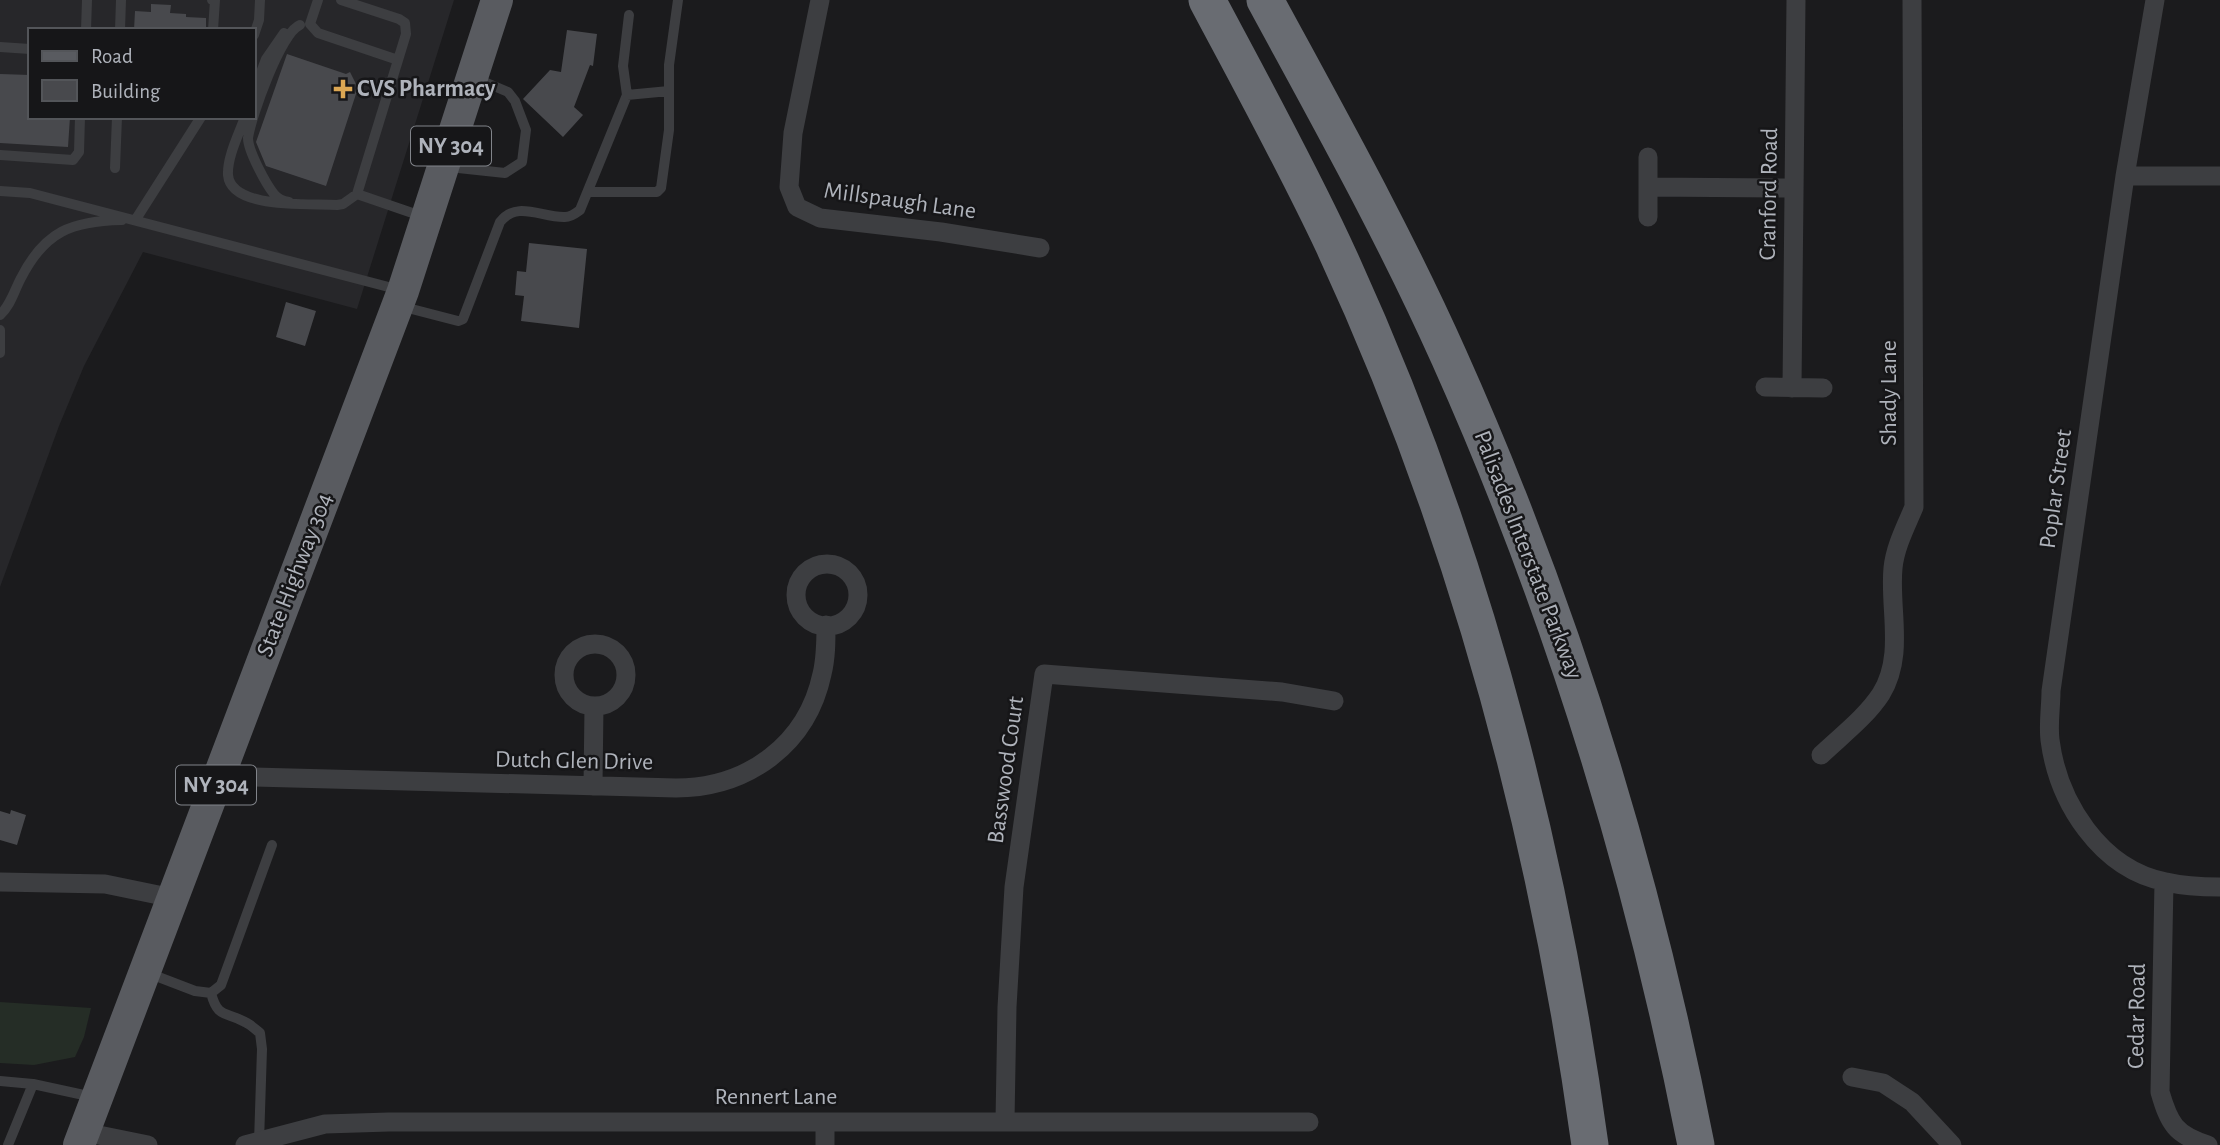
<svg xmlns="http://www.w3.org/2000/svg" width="2220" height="1145" viewBox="0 0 2220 1145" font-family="'Alegreya Sans',sans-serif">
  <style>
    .built { fill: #27272a; fill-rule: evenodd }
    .green { fill: #252d26 }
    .building { fill: #48494d }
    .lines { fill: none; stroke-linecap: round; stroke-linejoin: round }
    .service { stroke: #3d3e41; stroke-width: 10 }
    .minor { stroke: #3d3e41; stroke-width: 19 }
    .primary { stroke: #595b60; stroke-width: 32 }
    .motorway { stroke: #696c72; stroke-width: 37 }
    .poi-dot { fill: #dca753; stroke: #161618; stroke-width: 2.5 }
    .labels { text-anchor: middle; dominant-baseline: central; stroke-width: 5; stroke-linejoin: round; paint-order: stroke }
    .shield { fill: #161618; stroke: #81848a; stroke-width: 2 }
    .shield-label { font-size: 23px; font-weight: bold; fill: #afb3bb }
    .poi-label { font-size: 24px; font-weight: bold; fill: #afb3bb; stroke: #161618; text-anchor: start }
    .street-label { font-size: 24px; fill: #afb3bb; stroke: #161618 }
  </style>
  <rect width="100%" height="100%" fill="#1b1b1d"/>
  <path class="built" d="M0,0H454L357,309L143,252L84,366L59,426L0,587ZM30,30H254V117H30Z"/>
  <path class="green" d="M0,1002L91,1008L84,1037L75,1057L34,1065L0,1063Z"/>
  <path class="building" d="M151,4L171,5L170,13L186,14V17L206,18V30H134L135,11L151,12Z
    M567,30L597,34L593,66L590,65L574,107L583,115L563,137L523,99L550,70L561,72Z
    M287,54L346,74L350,72L360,92L356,94L326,186L266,166L256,142Z
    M0,74L30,75V117H70L68,147L0,143Z
    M529,243L587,249L579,328L521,321L524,296L515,295L517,271L526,272Z
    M286,302L316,311L305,346L276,337Z
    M11,810L26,815L17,845L0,840V811L10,814Z"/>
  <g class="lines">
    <path class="service" d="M212,0H215L213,30
      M341,0L399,19L405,23L406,34L357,194L424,217
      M310,24L318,33L398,60
      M310,24L318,0
      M86,30L87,0
      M120,30L121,0
      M254,35L259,20L260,0
      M0,47L30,49
      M254,91L266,59L284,33
      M627,95L669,91
      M245,117C239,134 227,157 228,175C231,210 311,203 337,205L343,204L357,194
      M0,155L73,160L79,152L80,117
      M449,167L505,173L522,162L526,130L515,101L508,92L475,78
      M115,168L117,117
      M0,191L30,193L400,290
      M589,192H657L661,188L669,130V65L678,0
      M289,202C283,201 278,199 274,194C266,184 248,151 248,138C251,117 281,32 300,25
      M136,219L201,117
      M400,306L458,321L463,319L500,222C517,200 542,218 565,217C571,217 576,213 580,210L627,95L623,66L629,15
      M0,315C11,305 14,291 21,278C45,231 72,221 122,220
      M0,330V353
      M148,973L195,991L211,993L221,985L272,845
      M211,993C218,1019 225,1011 245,1022C250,1024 255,1029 260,1033L262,1049L259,1142
      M0,1081L33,1084
      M8,1145L33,1084L93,1097"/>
    <path class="minor" d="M820,0L793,133L789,187L797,207L820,218L941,232L1040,248
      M2155,0L2125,176L2051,691C2051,707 2048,724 2050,740C2058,802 2100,869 2166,882C2183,886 2203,887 2220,887
      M2125,176H2220
      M1648,187L1794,188
      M1648,217V157
      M1765,387L1823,388
      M1792,388L1796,0
      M796 595a31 31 0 1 1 62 0a31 31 0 1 1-62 0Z
      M564 675a31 31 0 1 1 62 0a31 31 0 1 1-62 0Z
      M1821,755C1841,736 1866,717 1881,694C1905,655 1889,609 1893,568C1895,547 1906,526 1914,507L1912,0
      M219,776L676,788C747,788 807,745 822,674C826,658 826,642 826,625
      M593,786L594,706
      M0,882L105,884L173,898
      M2164,882L2160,1092C2169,1123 2175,1135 2208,1145
      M1852,1077L1883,1083L1912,1102L1952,1145
      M1005,1121L1007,1007L1014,887L1044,674L1282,692L1334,701
      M84,1132L148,1145
      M245,1145L325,1124L389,1122H1309
      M825,1145V1122"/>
    <path class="primary" d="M79,1145L403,291L497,0"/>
    <path class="motorway" d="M1207,0C1250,81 1294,161 1333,244C1466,530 1547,833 1590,1145
      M1265,0C1329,118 1394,234 1449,357C1562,609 1643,874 1696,1145"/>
  </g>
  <path class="poi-dot" d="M339.5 78.5h7v7h7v7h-7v7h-7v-7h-7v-7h7z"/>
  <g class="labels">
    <g class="shield">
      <rect x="411" y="126.5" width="80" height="39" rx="5"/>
      <rect x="176" y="765.5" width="80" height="39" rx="5"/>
    </g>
    <g class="shield-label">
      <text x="451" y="146">NY 304</text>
      <text x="216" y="785">NY 304</text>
    </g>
    <g class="poi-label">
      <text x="357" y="89">CVS Pharmacy</text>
    </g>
    <g class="street-label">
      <text transform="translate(1769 194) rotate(-89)">Cranford Road</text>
      <text transform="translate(900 201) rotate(8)">Millspaugh Lane</text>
      <text transform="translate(1889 393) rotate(-90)">Shady Lane</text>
      <text transform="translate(2056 489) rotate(-82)">Poplar Street</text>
      <text transform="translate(1528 555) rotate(69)">Palisades Interstate Parkway</text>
      <text transform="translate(295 575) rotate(-69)">State Highway 304</text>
      <text transform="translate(574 761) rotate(1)">Dutch Glen Drive</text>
      <text transform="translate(1006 770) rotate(-82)">Basswood Court</text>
      <text transform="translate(2137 1016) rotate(-89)">Cedar Road</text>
      <text x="776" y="1097">Rennert Lane</text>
    </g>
  </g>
  <rect x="28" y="28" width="228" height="91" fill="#161618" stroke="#535559" stroke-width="2"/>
  <rect x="42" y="51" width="35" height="10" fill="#595b60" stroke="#535559" stroke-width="2"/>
  <text x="91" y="63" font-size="21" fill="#afb3bb">Road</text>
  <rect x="42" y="80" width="35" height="21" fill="#48494d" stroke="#535559" stroke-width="2"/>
  <text x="91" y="98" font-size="21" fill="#afb3bb">Building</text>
</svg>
